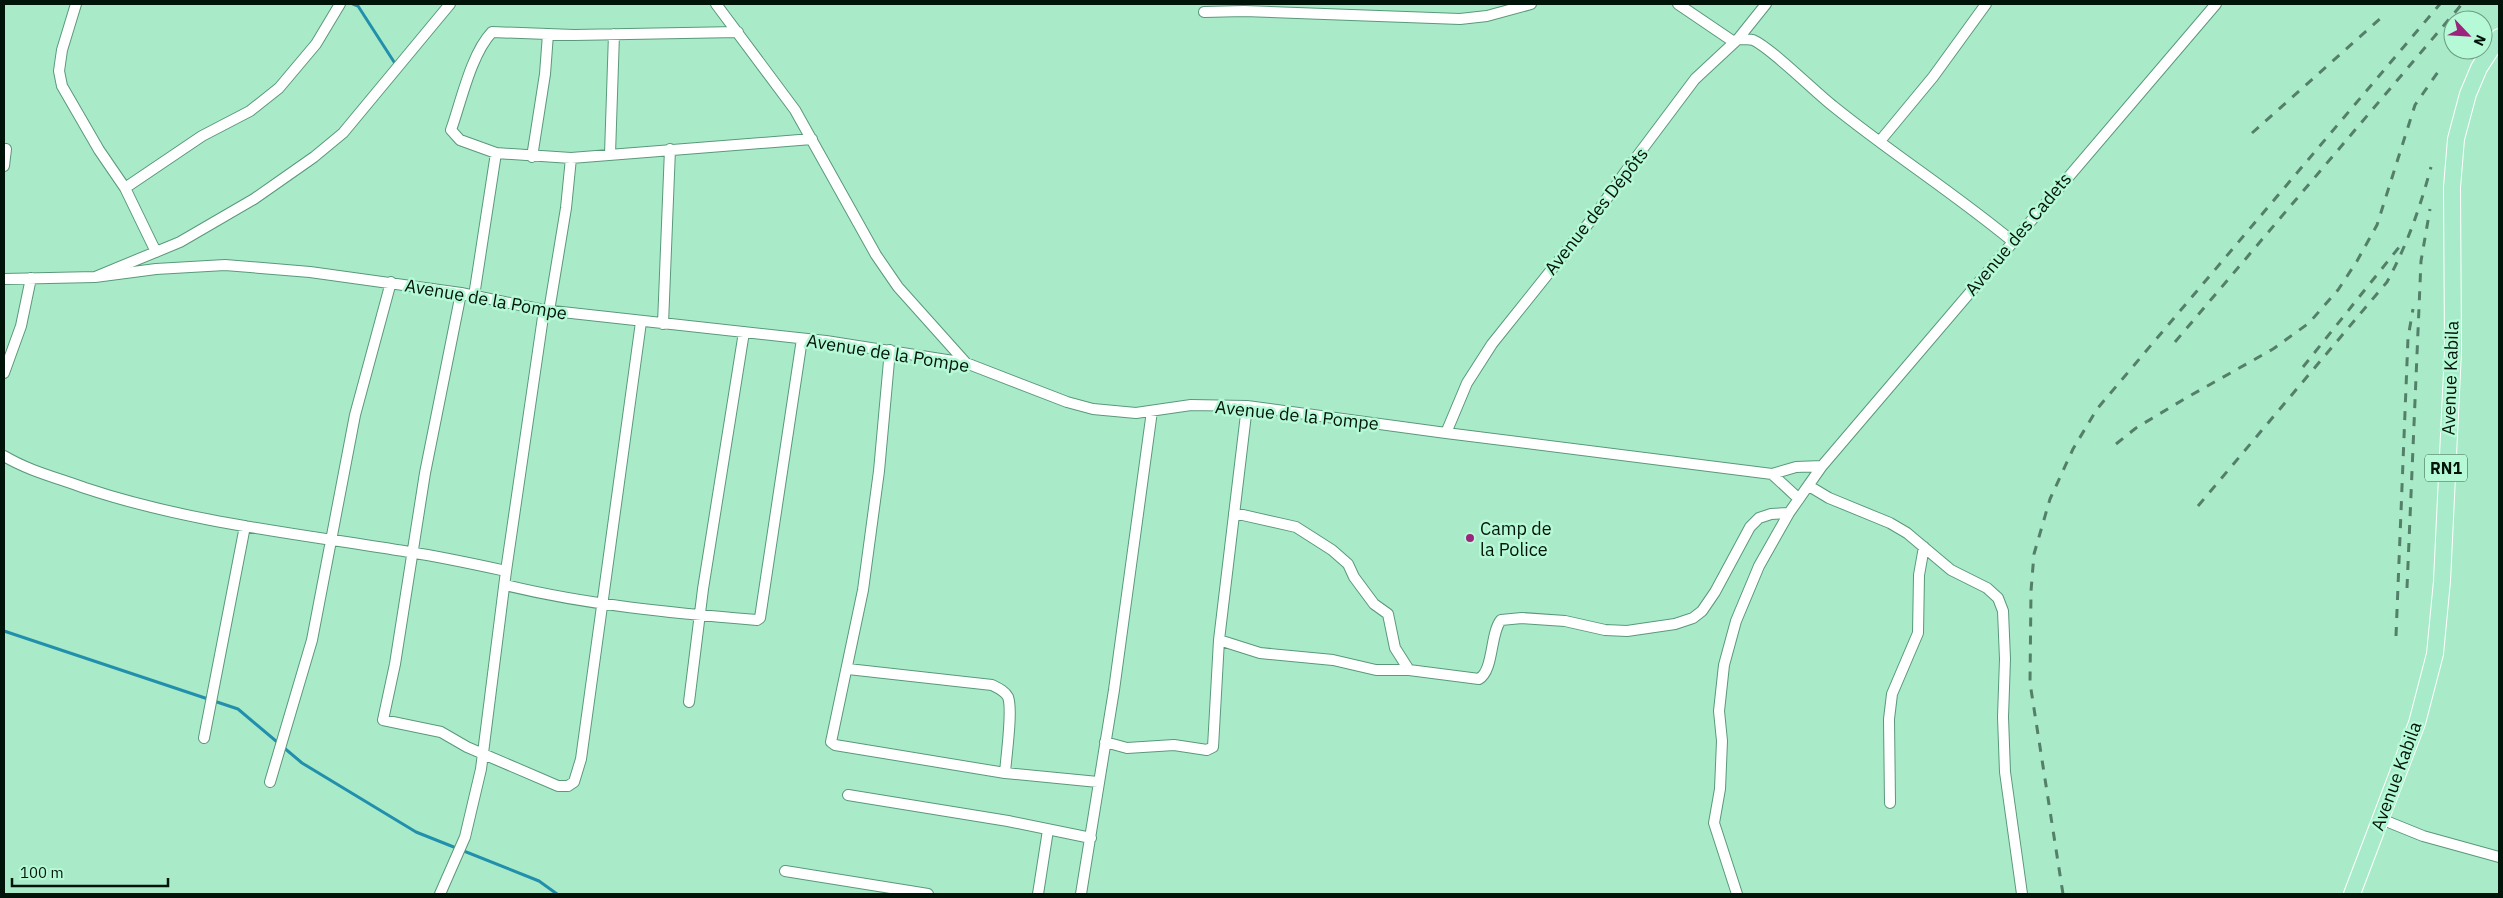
<svg xmlns="http://www.w3.org/2000/svg" width="2503" height="898" viewBox="0 0 2503 898" font-family="'IBM Plex Sans',sans-serif">
  <style>
    .lines { fill: none; stroke-linecap: round; stroke-linejoin: round }
    .stream { stroke: #228fad; stroke-width: 3 }
    .minor-casing { stroke: #59997a; stroke-width: 12 }
    .trunk-casing { stroke: #fff; stroke-width: 18 }
    .minor { stroke: #fff; stroke-width: 10 }
    .trunk { stroke: #a8ebca; stroke-width: 16 }
    .rail { stroke: #547f69; stroke-width: 3; stroke-dasharray: 9 9; stroke-linecap: butt }
    .poi-dot { fill: #9d247c; stroke: #b6f9d6; stroke-width: 2 }
    .labels { text-anchor: middle; dominant-baseline: central; stroke-width: 5; stroke-linejoin: round; paint-order: stroke }
    .shield { fill: #b6f9d6; stroke: #375946; stroke-width: 1 }
    .shield-label { font-size: 16px; font-weight: bold; fill: #001409 }
    .street-label { font-size: 18px; fill: #001409; stroke: #b6f9d6 }
    .poi-label { font-size: 18px; fill: #001409; stroke: #b6f9d6; text-anchor: start }
  </style>
  <rect width="100%" height="100%" fill="#a9ebc9"/>
  <g class="lines">
    <path class="stream" d="M353,4L358,6L396,65
      M4,631L238,709L302,763L416,832L539,881L557,894"/>
    <g class="minor-casing">
      <path id="minor" d="M76,4L62,50L59,71L62,86L99,150L125,188L156,252
        M716,4L795,110L876,255L898,287L966,363
        M1678,4L1734,42
        M1204,12L1244,11L1460,19L1487,16L1531,4
        M738,32L574,35L492,32C471,54 461,102 451,130L460,140L496,153L571,158L812,139
        M1738,39C1743,39 1749,39 1753,40C1770,47 1815,92 1833,106C1891,153 1954,193 2012,241
        M1880,141L1933,77L1986,4
        M610,154L614,34
        M532,157L545,74L548,34
        M4,166L6,149
        M125,188L202,136L250,111L279,88L316,44L340,4
        M95,277L156,269L225,265L310,272L461,293L544,310L826,341L966,363L1067,402L1093,409L1136,413L1191,405L1247,406L1446,433L1772,474L1796,467L1822,466
        M4,279L95,277L180,242L254,199L314,157L343,133L450,4
        M461,293L425,473L395,664L383,720L441,732L467,747L558,786H568L574,782L581,759L641,322
        M474,296L496,153
        M549,311L566,208L571,158
        M663,324L670,149
        M890,350L879,471L863,590L831,742L835,745L1005,773L1098,782
        M4,373L21,326L31,278
        M1446,433L1467,383L1492,344L1596,214L1626,171L1695,79L1738,39L1766,4
        M4,456C29,471 58,478 85,488C190,523 301,534 409,552C442,557 474,564 506,571
        M1772,474L1799,499
        M1809,486L1829,498L1890,523L1907,533L1951,570L1987,588L1998,598L2003,611L2005,659L2003,717L2005,772L2022,894
        M1234,513L1296,527L1332,550L1348,564L1354,577L1374,604L1388,614L1395,648L1409,670
        M505,585C587,605 672,613 757,620L760,618L802,339
        M1219,640L1260,653L1333,660L1376,670H1409L1479,679C1494,670 1490,633 1501,620L1522,618L1565,621L1605,630L1627,631L1675,624L1693,618L1702,611L1715,592L1750,527L1759,518L1771,514L1789,513
        M848,669L992,685C998,688 1005,691 1008,697C1013,710 1006,757 1005,773
        M689,702L703,589L744,332
        M204,738L245,526
        M1105,742L1127,748L1174,745L1207,750L1213,747L1219,640L1247,406
        M270,782L312,640L355,415L391,282
        M848,795L1008,821L1091,838
        M1890,803L1889,719L1892,694L1918,633L1919,575L1924,547
        M2381,819L2423,836L2499,857
        M785,871L928,894
        M440,894L465,837L481,769L506,571L544,310
        M1038,894L1048,830
        M1081,894L1114,690L1152,411
        M1737,894L1714,823L1720,789L1722,741L1719,711L1724,665L1736,621L1759,566L1789,513L1822,466L2216,4"/>
    </g>
    <g class="trunk-casing">
      <path id="trunk" d="M2352,894L2417,723L2435,654L2442,581L2453,351L2452,187L2456,139L2468,94L2479,68L2499,37"/>
    </g>
    <use href="#minor" class="minor"/>
    <use href="#trunk" class="trunk"/>
    <path class="rail" d="M2252,133L2382,17
      M2175,342L2462,4
      M2303,367L2400,246
      M2116,444L2136,428L2186,398L2273,349L2309,323L2338,290L2357,261L2377,225L2415,105L2440,69
      M2198,506L2387,282C2407,245 2420,208 2431,167
      M2407,588L2421,261L2430,209
      M2396,636L2408,338L2413,309
      M2063,894L2030,683L2031,591L2034,554L2050,499L2073,449L2097,409L2440,4"/>
  </g>
  <circle class="poi-dot" cx="1470" cy="538" r="5"/>
  <g class="labels">
    <rect class="shield" x="2425" y="454.5" width="42" height="27" rx="4"/>
    <g class="shield-label">
      <text x="2446" y="468">RN1</text>
    </g>
    <g class="street-label">
      <text transform="translate(1596 211) rotate(-52)">Avenue des Dépôts</text>
      <text transform="translate(2018 234) rotate(-50)">Avenue des Cadets</text>
      <text transform="translate(486 299) rotate(10)">Avenue de la Pompe</text>
      <text transform="translate(888 353) rotate(9)">Avenue de la Pompe</text>
      <text transform="translate(2450 378) rotate(-88)">Avenue Kabila</text>
      <text transform="translate(1297 415) rotate(6)">Avenue de la Pompe</text>
      <text transform="translate(2396 776) rotate(-70)">Avenue Kabila</text>
    </g>
    <g class="poi-label">
      <text x="1480" y="528">Camp de<tspan x="1480" dy="21">la Police</tspan></text>
    </g>
  </g>
  <rect width="2503" height="898" fill="none" stroke="#001409" stroke-width="10"/>
  <g transform="translate(2468 35) rotate(115)"><circle r="24" fill="#b6f9d6" stroke="#6d9d84"/>
  <path d="M0-4L9 19L0 12L-9 19Z" fill="#9d247c"/>
  <text y="-8" font-size="14" font-weight="bold" text-anchor="middle" fill="#001409">N</text>
  </g>
  <path d="M12 878v8h156v-8" fill="none" stroke="#001409" stroke-width="2.5"/>
  <text x="20" y="878" font-size="15" fill="#001409" stroke="#b6f9d6" stroke-width="4" paint-order="stroke">100 m</text>
</svg>
